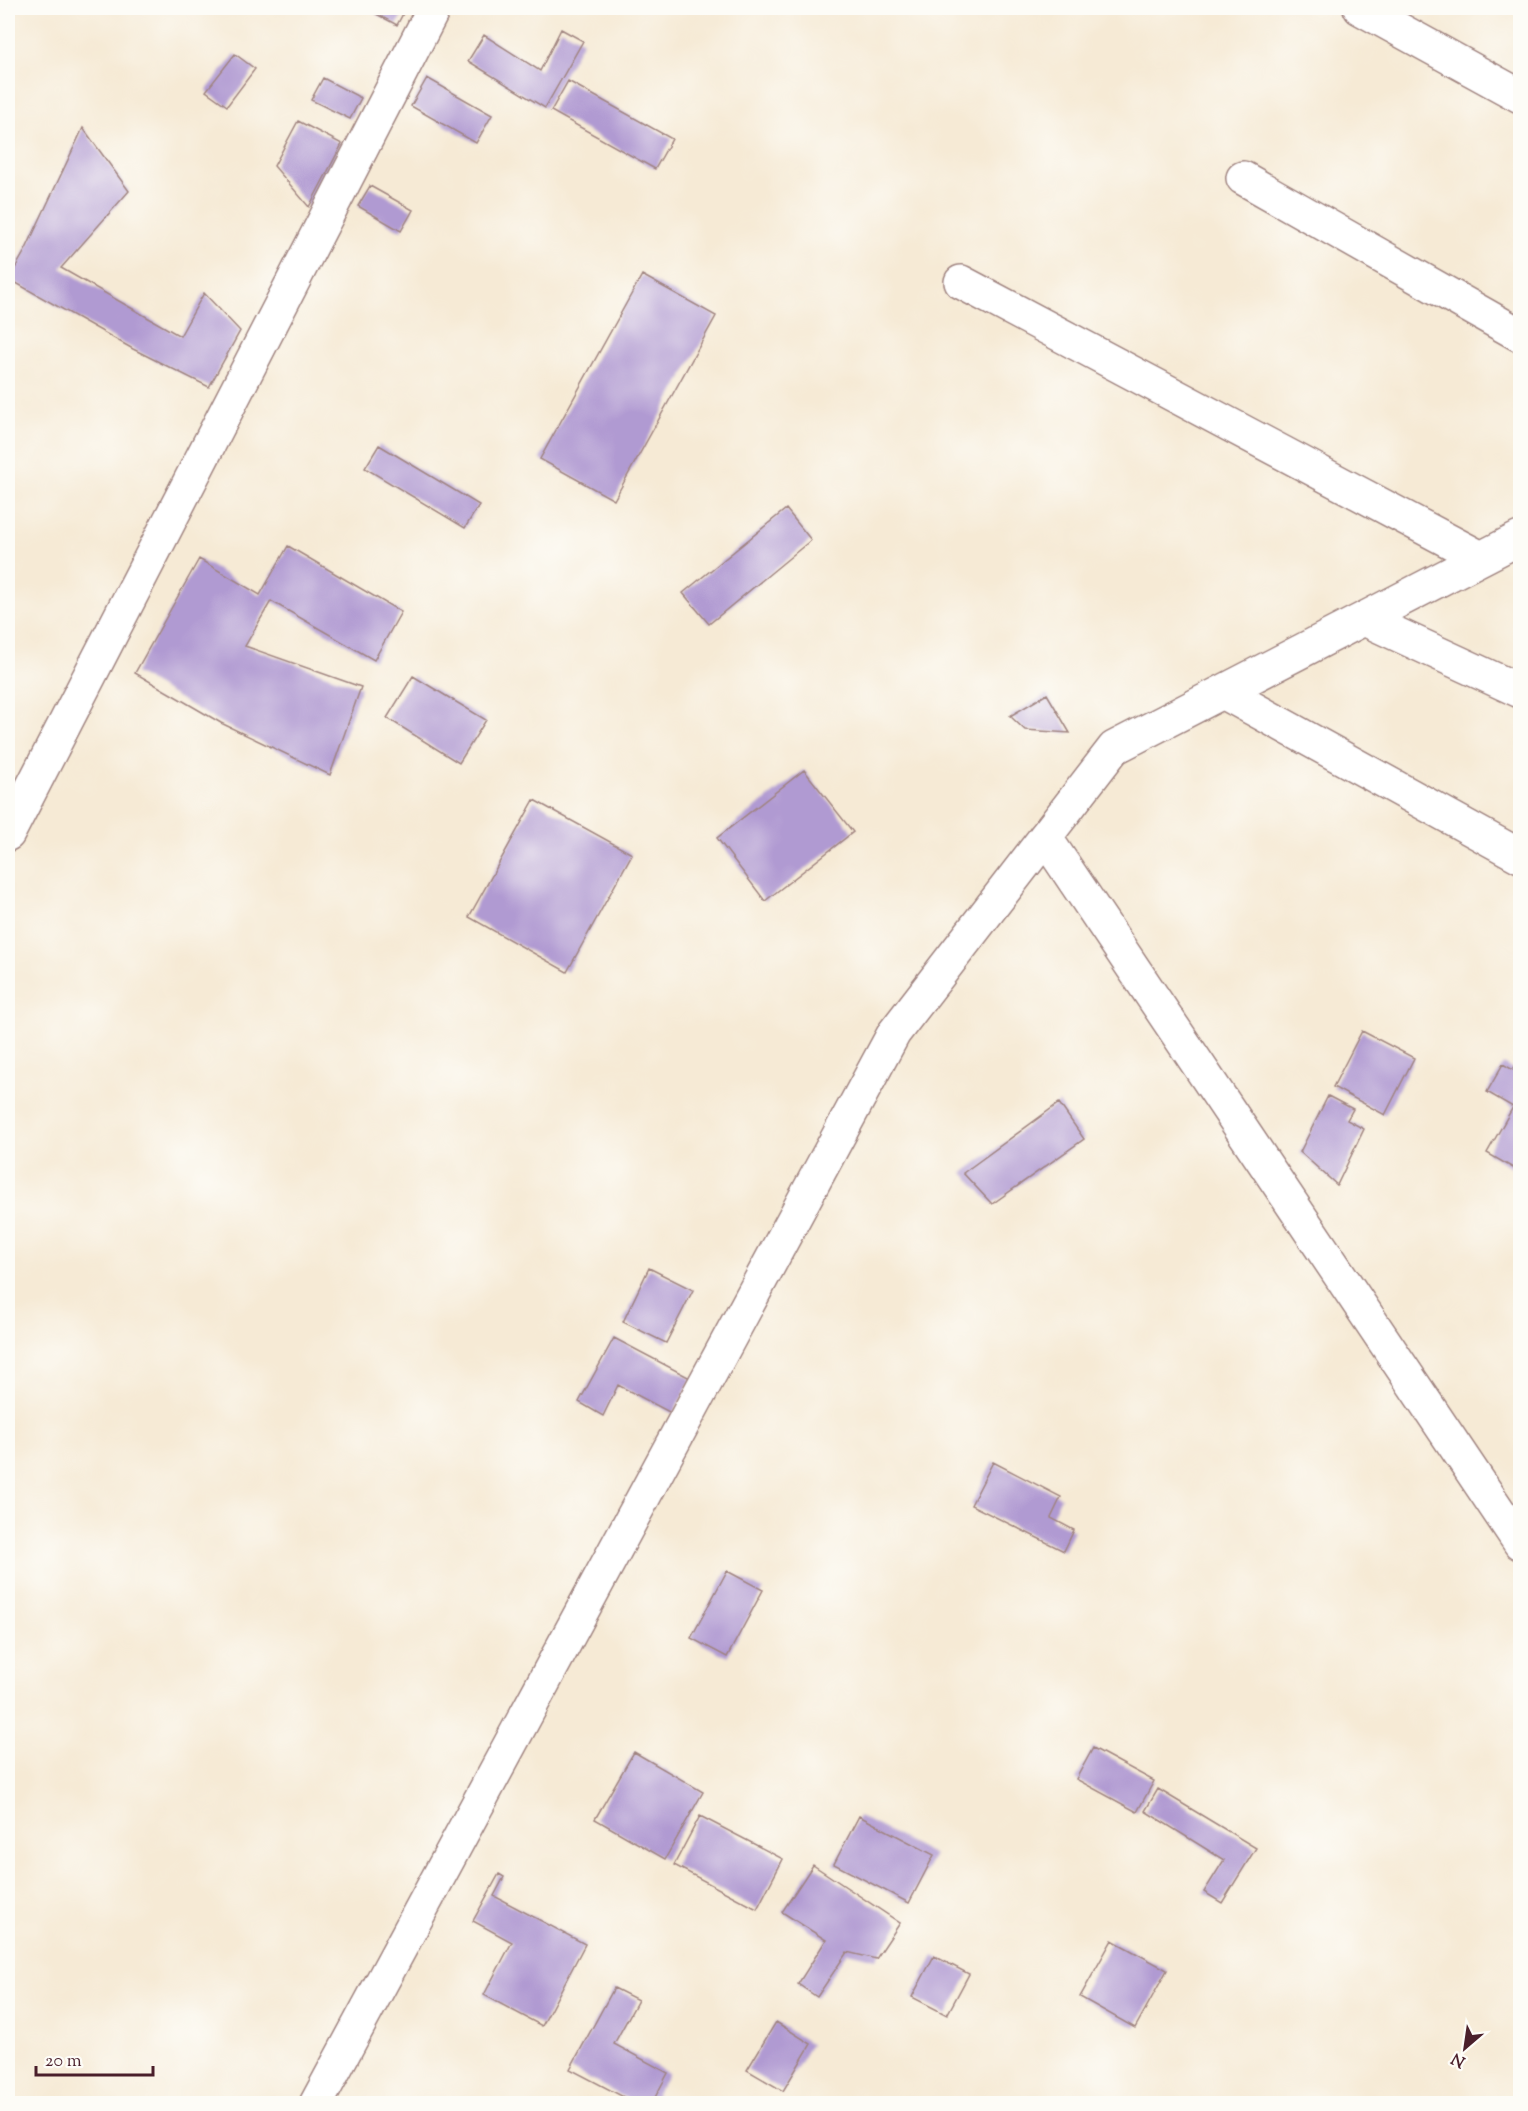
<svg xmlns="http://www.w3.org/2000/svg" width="1528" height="2111" viewBox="0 0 1528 2111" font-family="'Sorts Mill Goudy',serif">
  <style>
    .building { fill: #b09ad2 }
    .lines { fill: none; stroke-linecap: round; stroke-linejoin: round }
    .minor-casing { stroke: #a08480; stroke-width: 36 }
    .minor { stroke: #fff; stroke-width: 33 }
  </style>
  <rect width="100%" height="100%" fill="#fdfcf7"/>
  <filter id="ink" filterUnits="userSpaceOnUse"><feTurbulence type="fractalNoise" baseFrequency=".0167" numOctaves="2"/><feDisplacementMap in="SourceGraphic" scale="12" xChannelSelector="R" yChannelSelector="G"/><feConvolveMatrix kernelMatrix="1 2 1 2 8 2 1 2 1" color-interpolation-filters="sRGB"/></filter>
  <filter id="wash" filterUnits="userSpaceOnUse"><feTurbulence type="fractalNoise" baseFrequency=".008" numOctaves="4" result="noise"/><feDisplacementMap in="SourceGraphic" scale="24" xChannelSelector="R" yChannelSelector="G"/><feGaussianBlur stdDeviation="1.35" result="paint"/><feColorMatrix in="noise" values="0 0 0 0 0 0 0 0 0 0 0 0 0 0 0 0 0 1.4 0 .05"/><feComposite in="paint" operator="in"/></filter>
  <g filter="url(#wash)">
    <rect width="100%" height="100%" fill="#f6ead5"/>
    <g id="blocks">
      <path class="building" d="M365,8H406L397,25Z
        M561,29L583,41L545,108L468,61L484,35L540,71Z
        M235,54L255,69L227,106L206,91Z
        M323,78L361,98L350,119L311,100Z
        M427,78L492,115L476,143L411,106Z
        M568,81L672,139L655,169L551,111Z
        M298,121L342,144L309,207L274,166Z
        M83,128L129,191L61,268L180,336L204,293L240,331L209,387L133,349L9,279L26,249Z
        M370,186L413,210L401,231L358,206Z
        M642,275L716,316L614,500L540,459Z
        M379,445L479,505L465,528L365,468Z
        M786,509L811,540L709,624L683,593Z
        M288,546L401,612L374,660L271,601L245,646L361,687L330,775L221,723L135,673L199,559L260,595Z
        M413,676L486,720L459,763L387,718Z
        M1047,694L1070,733L1025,730L1010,716Z
        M804,770L853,832L765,901L717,838Z
        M534,800L632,854L567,972L469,917Z
        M1362,1031L1414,1058L1385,1115L1333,1087Z
        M1520,1057V1172L1487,1153L1513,1107L1487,1092L1503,1064L1513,1070Z
        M1328,1096L1353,1109L1347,1120L1364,1129L1337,1185L1300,1152Z
        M1059,1103L1084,1139L992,1204L963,1173Z
        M649,1268L693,1290L666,1343L623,1322Z
        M614,1338L692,1379L673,1414L618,1385L603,1416L579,1402Z
        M993,1462L1061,1497L1051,1518L1074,1530L1064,1551L971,1505Z
        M727,1571L763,1590L727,1657L691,1638Z
        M1093,1748L1154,1781L1137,1812L1076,1779Z
        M634,1752L703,1792L665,1859L595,1819Z
        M1158,1789L1256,1848L1222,1903L1204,1892L1224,1860L1145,1811Z
        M700,1816L783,1859L757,1909L674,1865Z
        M859,1816L934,1855L909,1903L834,1864Z
        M813,1865L900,1923L876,1959L847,1952L817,1997L798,1984L826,1940L782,1912Z
        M499,1874L504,1877L494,1896L585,1944L542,2026L484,1995L512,1942L473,1921Z
        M1112,1940L1167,1970L1135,2028L1080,1997Z
        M934,1956L969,1974L947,2015L912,1997Z
        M614,1988L638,2000L614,2044L668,2073L652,2103H635L570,2069Z
        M776,2022L811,2044L783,2091L747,2070Z"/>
    </g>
  </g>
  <g filter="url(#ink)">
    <use href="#blocks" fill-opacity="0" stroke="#a08480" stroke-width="1.5"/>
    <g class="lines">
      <g class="minor-casing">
        <path id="minor" d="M1360,8L1520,96
          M1243,178L1520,335
          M961,282L1481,558
          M1364,619L1520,691
          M1223,692L1520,856
          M8,834L434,8
          M1045,837L1520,1543
          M316,2104L894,1033L1114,748L1520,538"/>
      </g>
      <use href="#minor" class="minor"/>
    </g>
  </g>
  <rect width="1528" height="2111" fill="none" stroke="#fdfcf7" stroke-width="30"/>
  <g transform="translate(1465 2048) rotate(209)" stroke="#fdfcf7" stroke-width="4.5" paint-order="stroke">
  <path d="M0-4.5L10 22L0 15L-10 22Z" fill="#4a1f2b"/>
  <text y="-9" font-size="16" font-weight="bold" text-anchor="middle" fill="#4a1f2b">N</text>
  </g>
  <path d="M36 2066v9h117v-9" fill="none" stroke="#4a1f2b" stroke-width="3"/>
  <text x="45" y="2066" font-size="18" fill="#4a1f2b" stroke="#fdfcf7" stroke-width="4.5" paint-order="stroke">20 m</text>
</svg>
